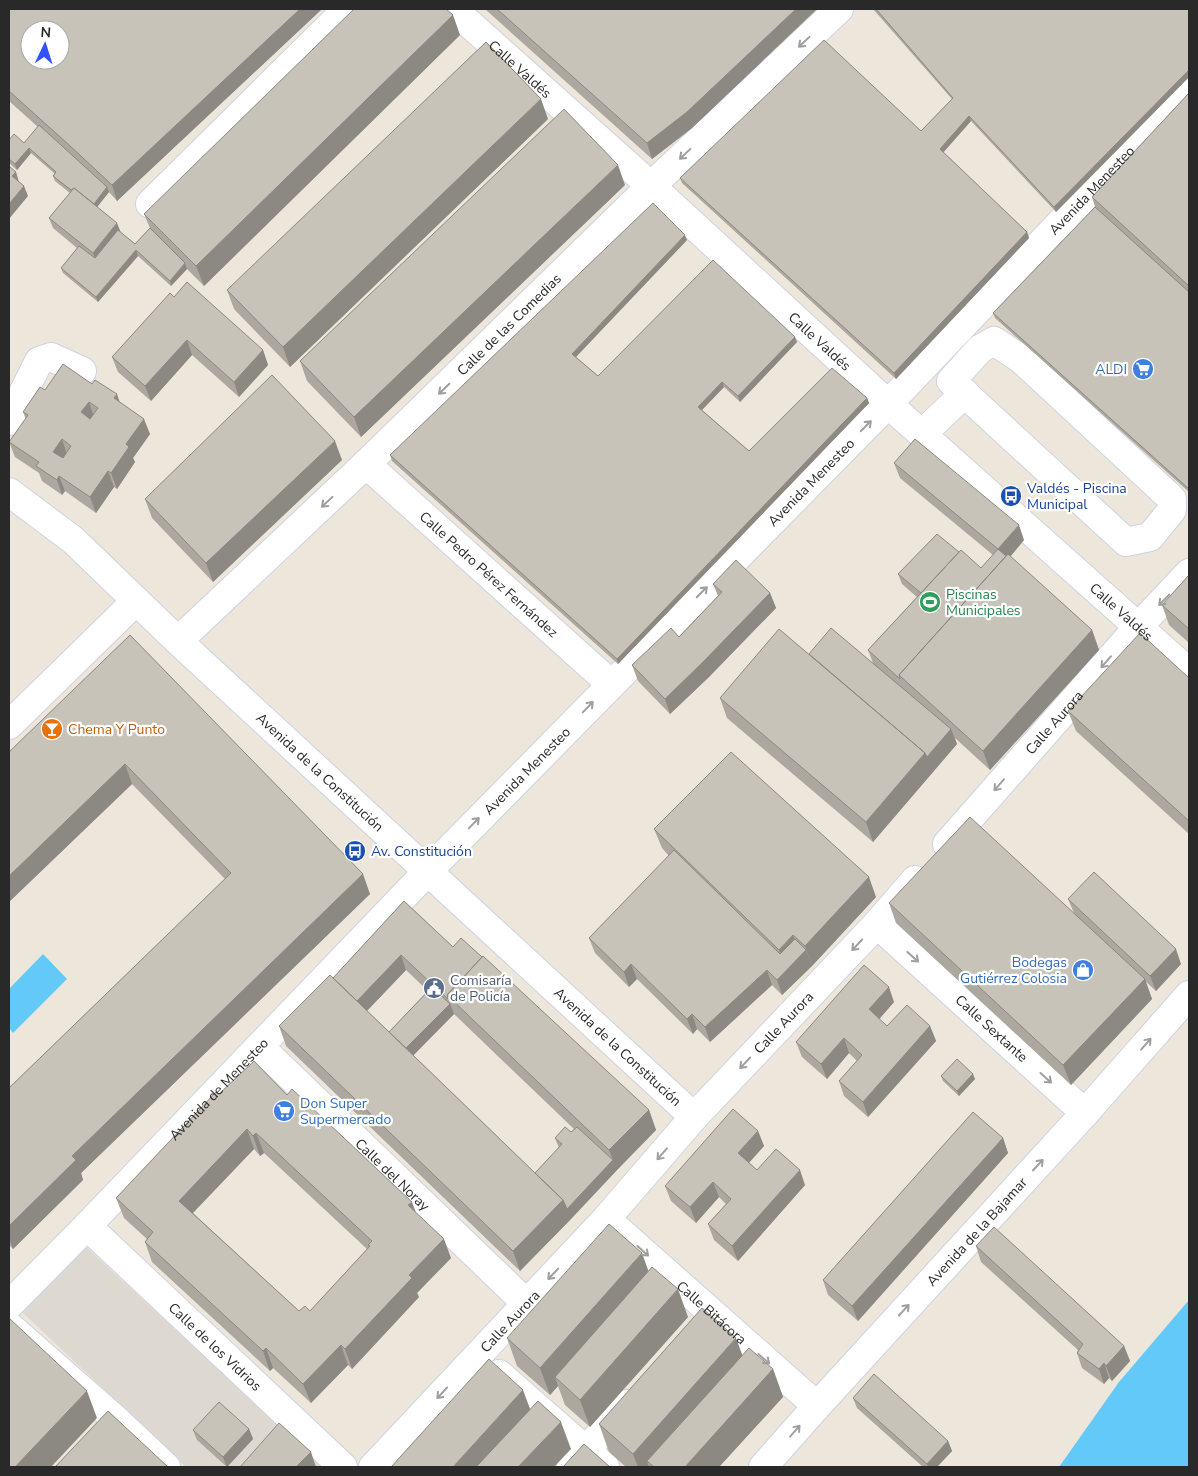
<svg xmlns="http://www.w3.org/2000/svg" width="1198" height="1476" viewBox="0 0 1198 1476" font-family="'Nunito Sans',sans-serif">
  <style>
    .plaza { fill: #ddd9d1 }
    .water { fill: #62c9f9 }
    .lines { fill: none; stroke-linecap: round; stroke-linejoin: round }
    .minor-casing { stroke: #cfd2e4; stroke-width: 30 }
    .minor { stroke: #fff; stroke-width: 28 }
    .wall { fill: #aca89f; fill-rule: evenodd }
    .shaded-wall { fill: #8c8882 }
    .building { fill: #c8c3b9; stroke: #8c8882; fill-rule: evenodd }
    .oneway { stroke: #9f9f9f }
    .labels { text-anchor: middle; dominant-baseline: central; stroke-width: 4.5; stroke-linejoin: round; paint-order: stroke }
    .street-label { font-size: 14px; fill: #292929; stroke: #fff }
    .shop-label { font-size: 14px; fill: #366cbe; stroke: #fff; text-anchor: end }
    .transit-label { font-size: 14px; fill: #164399; stroke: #fff; text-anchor: start }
    .leisure-label { font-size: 14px; fill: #27864d; stroke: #fff; text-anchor: start }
    .food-label { font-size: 14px; fill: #c56008; stroke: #fff; text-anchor: start }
    .service-label { font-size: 14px; fill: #4e5e75; stroke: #fff; text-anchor: start }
  </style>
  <rect width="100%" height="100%" fill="#ede6da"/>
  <path class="plaza" d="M85,1246L323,1467H186L21,1311Z"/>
  <path class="water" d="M43,954L67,979L13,1033L9,1028V989Z
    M1189,1300V1467H1059L1119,1382Z"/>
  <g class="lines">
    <g class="minor-casing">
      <g id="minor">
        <path id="s1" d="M453,9L651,186L888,404L1189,672"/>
        <path d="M150,204L347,9"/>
        <path d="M994,341L1021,359L1172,499V510L1150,537L1126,542L951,381L980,349Z"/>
        <path d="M9,421L39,361L51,357L82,371"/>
        <path d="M922,434L965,393"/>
        <path id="s2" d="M366,464L611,684"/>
        <path id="s3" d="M9,492L73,540L178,641L694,1117"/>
        <path id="s4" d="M178,641L366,464L651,186L839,9"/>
        <path d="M9,725L136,601"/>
        <path id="s5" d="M947,844L1139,626L1189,573"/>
        <path id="s6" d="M877,924L1085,1113"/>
        <path id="s7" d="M260,1047L526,1303"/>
        <path id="s8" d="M606,1219L817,1406"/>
        <path id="s9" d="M87,1226L343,1467"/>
        <path id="s10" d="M9,1305L87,1226L428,871L888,404L1189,88"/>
        <path d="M9,1326L115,1419L166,1467"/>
        <path d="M499,1374L605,1467"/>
        <path id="s11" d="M373,1467L606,1219L694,1117L877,924L915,880"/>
        <path d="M571,1467L627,1404"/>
        <path id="s12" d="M763,1467L817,1406L1085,1113L1189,995"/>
      </g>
    </g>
    <use href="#minor" class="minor"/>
  </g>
  <path class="wall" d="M9,9H322L117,201L109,192L97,207L121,233L135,244L150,228L144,214L460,35L204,286L187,269L171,286L138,256L98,302L63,273L61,268L77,248L53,228L49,218L70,193L55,181L53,176L55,174L31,153L17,170L9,163V140L24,143L38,127L9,101Z
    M485,9H817L692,128L652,159Z
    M873,9H1189V77L1056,212L971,121L943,152L1027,232L1029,238L896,379L682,183L680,178L921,131L952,99Z
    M1189,93V492L995,318L993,313L1095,207L1092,197Z
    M548,119L290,367L234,309L227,290Z
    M625,185L361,437L307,381L300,361Z
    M687,240L576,357L598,376L797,342L740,402L724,387L702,410L749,451L867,398L869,403L618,664L392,461L390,455Z
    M174,297L263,350L268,365L239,397L192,355L151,401L118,372L112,357Z
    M45,390L120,402L150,434L133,458L135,462L117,489L114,487L96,513L65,491L62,495L42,481L39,473L15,457L9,442L26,419L23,412Z
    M342,460L213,582L152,518L145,499Z
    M894,463L1024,540L1010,557L1092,630L1099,650L990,770L955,738L957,744L873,842L727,718L720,698L809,654L873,663L868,650L917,597L902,584L898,574L959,552L981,568L993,555L900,478Z
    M1189,575V643L1169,625L1162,605Z
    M713,584L770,593L776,608L709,677L670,714L638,681L632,665L679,637L718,596Z
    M130,635L370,894L81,1173L83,1180L13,1249L9,1245V1088L225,879L132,784L9,902Z
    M1189,678V834L1076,731L1068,711Z
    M654,829L876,897L812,966L782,995L772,985L710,1042L697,1029L693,1034L637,979L629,987L595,953L589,938L669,856L662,848Z
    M1068,899L1181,964L1156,991L1145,981L1152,999L1071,1085L896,923L889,903L1074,913Z
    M404,901L453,947L649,1110L656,1130L617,1170L570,1220L520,1271L286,1046L279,1026L333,978ZM406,970L428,991L389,1032L367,1011ZM454,1014L574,1129L571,1132L555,1138L559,1148L535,1173L413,1055Z
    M894,1002L879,1019L887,1026H930L936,1041L868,1117L844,1096L839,1081L857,1061L849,1053L827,1079L802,1057L796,1042Z
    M941,1076L975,1079L959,1096L943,1081Z
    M219,1094L287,1095L416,1213L451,1258L417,1293L419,1297L352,1369L348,1365L311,1403L273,1368L270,1371L152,1262L145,1242L147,1239L124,1218L116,1198ZM254,1149L260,1156L264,1153L367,1249L310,1311H299L193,1213Z
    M758,1131L764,1146L749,1163L757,1170L805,1185L738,1261L714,1240L708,1224L726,1204L719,1197L696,1223L671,1201L665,1186Z
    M1003,1138L1008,1153L858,1321L828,1295L823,1280Z
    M976,1246L1124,1346L1130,1361L1112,1381L1109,1378L1104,1384L1082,1368L1077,1353L1078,1350L981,1262Z
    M648,1271L688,1317L590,1427L565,1405L558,1386L550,1395L517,1366L507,1338Z
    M742,1356L773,1369L783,1397L719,1467H626L609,1452L599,1424Z
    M853,1398L948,1441L952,1451L937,1467H923L857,1408Z
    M249,1429L253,1439L227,1467L197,1440L193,1430Z"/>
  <path class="shaded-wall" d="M300,9H322L117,201L112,185Z
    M796,9H817L692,128L652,159L647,143Z
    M453,15L460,35L204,286L196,266Z
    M1189,70V77L1056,212L1054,207Z
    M541,99L548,119L290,367L283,347Z
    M969,116L971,121L942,154L940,149Z
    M29,148L31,153L17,170L15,164Z
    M618,165L625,185L361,437L354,417Z
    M16,172L19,182L12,176Z
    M24,186L28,196L9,219V204Z
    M107,187L109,192L94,211L92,206Z
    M117,223L121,233L97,263L93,253Z
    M1027,232L1029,238L896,379L894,373Z
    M685,235L687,240L574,359L572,354Z
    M136,250L138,256L98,302L96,297Z
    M185,263L187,269L171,286L170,281Z
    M795,337L797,342L740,402L738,396Z
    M187,340L192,355L151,401L145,386Z
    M263,350L268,365L239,397L234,382Z
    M722,382L724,387L700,412L698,407Z
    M117,394L122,409L114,398Z
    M867,398L869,403L618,664L617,659Z
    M89,402L94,417L86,428L81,412Z
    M144,419L150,434L133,458L135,462L117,489L111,473L126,444Z
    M62,439L67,455L59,467L53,452Z
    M335,441L342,460L213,582L206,563Z
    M108,471L114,487L96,513L90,497Z
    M59,476L65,491L62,495L57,480Z
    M1019,525L1024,540L1004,564L998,549Z
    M770,593L776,608L709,677L670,714L665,699Z
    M1092,630L1099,650L990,770L983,751Z
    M951,729L957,744L873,842L866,822L925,753Z
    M125,764L132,784L9,902V876Z
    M363,874L370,894L81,1173L83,1180L13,1249L9,1238V1226L72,1156Z
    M869,877L876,897L812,966L805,946Z
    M793,935L800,954L786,969L779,950Z
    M1176,949L1181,964L1156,991L1150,976Z
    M806,950L812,966L782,995L777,980Z
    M401,955L406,970L361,1017L356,1002Z
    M631,964L637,979L629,987L624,972Z
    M767,970L772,985L710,1042L705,1027Z
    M1145,979L1152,999L1071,1085L1063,1065Z
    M889,987L894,1002L875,1024L869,1009Z
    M450,1004L454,1014L407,1062L403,1051Z
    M692,1014L697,1029L693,1034L687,1019Z
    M930,1026L936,1041L868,1117L863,1102Z
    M844,1038L849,1053L827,1079L821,1064Z
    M973,1074L975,1079L959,1096L957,1091Z
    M649,1110L656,1130L617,1170L570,1220L520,1271L513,1251L563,1200L613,1160L609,1150Z
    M247,1129L254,1149L186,1220L179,1201Z
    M758,1131L764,1146L744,1168L738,1153Z
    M256,1133L264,1153L260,1156L253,1136Z
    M1003,1138L1008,1153L858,1321L852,1306Z
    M800,1170L805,1185L738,1261L732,1246Z
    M713,1182L719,1197L696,1223L690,1207Z
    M412,1202L419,1221L408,1205Z
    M444,1239L451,1258L417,1293L419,1297L352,1369L345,1349L409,1275Z
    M642,1253L652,1281L555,1377L558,1386L550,1395L540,1368Z
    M678,1289L688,1317L590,1427L580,1400Z
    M736,1338L746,1365L647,1461L649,1467H638L633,1454Z
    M341,1345L348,1365L311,1403L303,1384Z
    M1124,1346L1130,1361L1112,1381L1106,1366Z
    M266,1348L273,1368L270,1371L263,1351Z
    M1104,1363L1109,1378L1104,1384L1099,1369Z
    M773,1369L783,1397L719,1467H685Z
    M523,1390L533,1417L488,1467H453Z
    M87,1391L97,1418L51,1467H15Z
    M561,1422L571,1449L554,1467H518Z
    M249,1429L253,1439L227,1467L223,1457Z
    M948,1441L952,1451L937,1467H928L927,1464Z
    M311,1452L316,1467H296Z"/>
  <path class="building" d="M9,9H300L112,185L68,144L9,91ZM30,30H60V60H30Z
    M354,9H446L453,15L196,266L144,214Z
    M497,9H796L687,112L647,143Z
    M876,9H1189V70L1054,207L969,116L940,149L1027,232L894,373L680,178L824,40L921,131L953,98Z
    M486,42L541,99L283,347L227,290Z
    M1189,93V286L1092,197Z
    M564,109L618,165L354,417L300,361Z
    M39,125L107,187L94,204L74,188L71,190L53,176L56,172L29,148L15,164L9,159V140L14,134L24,143Z
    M9,166L16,172L12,176L24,186L9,204Z
    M74,188L117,223L93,253L49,218Z
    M653,203L685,235L572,354L598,376L713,260L795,337L738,396L722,382L698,407L749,451L832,368L867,398L617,659L390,455Z
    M1095,207L1189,292V489L993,313Z
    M150,228L185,263L170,281L136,250L96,297L61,268L79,246L95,258L118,230L135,244Z
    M187,282L263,350L234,382L187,340L145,386L112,357L170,293L174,297Z
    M63,364L92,384L95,380L117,394L114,398L144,419L126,444L129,447L111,473L108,471L90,497L59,476L57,480L36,466L39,462L9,442L28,415L23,412L40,387L45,390ZM89,402L98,408L90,419L81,412ZM62,439L71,446L63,458L53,452Z
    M272,375L335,441L206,563L145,499Z
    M915,439L1019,525L998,549L1006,556L899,675L900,679L868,650L961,550L981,568L998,549L894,463Z
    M937,534L959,552L921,593L898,574Z
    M1008,554L1092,630L983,751L899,675Z
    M736,560L770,593L703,662L665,699L632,665L671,628L679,637L722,592L713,584Z
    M1189,575V629L1162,605Z
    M831,628L951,729L927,757L925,753L809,654Z
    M779,629L925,753L866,822L720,698Z
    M1140,633L1189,678V821L1068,711Z
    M130,635L363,874L72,1156L76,1160L9,1226V1088L231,873L125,764L9,876V752Z
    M731,752L869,877L805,946L793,935L779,950L654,829Z
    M970,817L1145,979L1063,1065L889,903Z
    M674,850L780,954L795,939L806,950L777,980L767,970L705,1027L692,1014L687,1019L631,964L624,972L589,938Z
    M1094,872L1176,949L1150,976L1068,899Z
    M404,901L453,947L461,938L482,957L447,995L448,999L401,955L357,1001L333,978Z
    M483,956L649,1110L609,1150L447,995Z
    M864,965L889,987L869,1009L887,1026L907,1005L930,1026L863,1102L839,1081L862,1055L844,1038L821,1064L796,1042Z
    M330,975L563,1200L513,1251L279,1026Z
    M432,987L450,1004L406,1048L389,1032Z
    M957,1059L973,1074L957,1091L941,1076Z
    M254,1061L287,1095L292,1089L412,1202L408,1205L444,1239L409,1275L412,1278L345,1349L341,1345L303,1384L266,1348L263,1351L145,1242L153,1232L116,1198L216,1092L219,1094ZM247,1129L253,1136L256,1133L372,1241L368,1245L370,1246L310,1311L305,1306L299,1311L179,1201Z
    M733,1109L758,1131L738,1153L757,1170L776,1149L800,1170L732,1246L708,1224L731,1199L713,1182L690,1207L665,1186Z
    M973,1112L1003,1138L852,1306L823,1280Z
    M565,1127L571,1132L577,1127L613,1160L567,1209L563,1200L535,1173L562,1144L555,1138Z
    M609,1224L642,1253L540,1368L507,1338Z
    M994,1227L1124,1346L1106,1366L1104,1363L1099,1369L1077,1353L1083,1344L976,1246Z
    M652,1267L678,1289L580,1400L555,1377Z
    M702,1308L736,1338L633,1454L599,1424Z
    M9,1318L87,1391L15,1467H9Z
    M749,1348L773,1369L685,1467H654L647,1461Z
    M489,1359L523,1390L453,1467H391Z
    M874,1374L948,1441L927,1464L853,1398Z
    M538,1401L561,1422L518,1467H476Z
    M219,1402L249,1429L223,1457L193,1430Z
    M108,1411L168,1467H55Z
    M279,1423L311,1452L296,1467H240Z
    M584,1444L610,1467H563Z"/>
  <defs><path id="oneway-shaft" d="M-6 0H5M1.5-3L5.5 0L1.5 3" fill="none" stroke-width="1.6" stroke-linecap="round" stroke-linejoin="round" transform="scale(1.25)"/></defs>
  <g class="oneway">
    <use href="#oneway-shaft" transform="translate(804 42) rotate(137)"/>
    <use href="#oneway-shaft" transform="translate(685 154) rotate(137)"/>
    <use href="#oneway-shaft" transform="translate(444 389) rotate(136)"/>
    <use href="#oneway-shaft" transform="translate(866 426) rotate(-45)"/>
    <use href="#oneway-shaft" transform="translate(327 502) rotate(137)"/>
    <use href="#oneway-shaft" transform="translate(702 592) rotate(-45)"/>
    <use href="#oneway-shaft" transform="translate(1164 600) rotate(134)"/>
    <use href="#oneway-shaft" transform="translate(1106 662) rotate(131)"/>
    <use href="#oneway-shaft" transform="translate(588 707) rotate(-46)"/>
    <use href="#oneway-shaft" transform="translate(999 785) rotate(131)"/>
    <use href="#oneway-shaft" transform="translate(474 823) rotate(-46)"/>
    <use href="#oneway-shaft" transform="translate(857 945) rotate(133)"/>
    <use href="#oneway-shaft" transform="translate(913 957) rotate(42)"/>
    <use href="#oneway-shaft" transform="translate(1146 1044) rotate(-49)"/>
    <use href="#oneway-shaft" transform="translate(745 1063) rotate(133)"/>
    <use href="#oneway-shaft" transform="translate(1046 1078) rotate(42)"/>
    <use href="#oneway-shaft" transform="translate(662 1154) rotate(131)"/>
    <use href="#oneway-shaft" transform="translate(1038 1165) rotate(-47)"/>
    <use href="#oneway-shaft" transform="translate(643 1251) rotate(42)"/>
    <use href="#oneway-shaft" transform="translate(553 1274) rotate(134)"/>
    <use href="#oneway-shaft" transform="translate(904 1310) rotate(-47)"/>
    <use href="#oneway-shaft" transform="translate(764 1359) rotate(41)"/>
    <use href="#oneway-shaft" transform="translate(442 1393) rotate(133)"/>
    <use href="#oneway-shaft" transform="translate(795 1431) rotate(-49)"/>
  </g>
  <defs>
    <g id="supermarket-disc" transform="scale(1.125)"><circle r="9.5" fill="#3f7fe0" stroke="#fff"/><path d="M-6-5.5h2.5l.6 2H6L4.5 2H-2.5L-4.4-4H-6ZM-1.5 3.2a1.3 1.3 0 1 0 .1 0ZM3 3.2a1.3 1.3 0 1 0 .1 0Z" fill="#fff"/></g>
    <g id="bus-disc" transform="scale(1.125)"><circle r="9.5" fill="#1a4fb4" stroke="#fff"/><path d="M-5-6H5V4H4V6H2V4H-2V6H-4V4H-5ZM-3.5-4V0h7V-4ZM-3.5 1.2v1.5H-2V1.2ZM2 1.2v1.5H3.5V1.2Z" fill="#fff"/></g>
    <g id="stadium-disc" transform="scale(1.125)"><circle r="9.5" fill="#2e9e5b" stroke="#fff"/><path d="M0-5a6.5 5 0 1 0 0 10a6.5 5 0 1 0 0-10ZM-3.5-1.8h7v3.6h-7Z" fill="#fff"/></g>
    <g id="bar-disc" transform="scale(1.125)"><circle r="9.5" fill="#e8710a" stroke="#fff"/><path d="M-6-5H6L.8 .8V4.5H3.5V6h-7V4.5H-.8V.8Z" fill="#fff"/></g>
    <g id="shop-disc" transform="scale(1.125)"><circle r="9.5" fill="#3f7fe0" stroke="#fff"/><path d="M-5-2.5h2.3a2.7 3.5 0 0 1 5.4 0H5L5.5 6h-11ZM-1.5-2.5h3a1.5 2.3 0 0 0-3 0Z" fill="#fff"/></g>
    <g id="civic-disc" transform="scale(1.125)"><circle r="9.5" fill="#5c6f8a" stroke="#fff"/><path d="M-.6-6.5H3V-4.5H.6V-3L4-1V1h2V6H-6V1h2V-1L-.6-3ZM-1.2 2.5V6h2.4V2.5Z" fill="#fff"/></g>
  </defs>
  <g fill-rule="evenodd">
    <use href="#supermarket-disc" x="1143" y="369"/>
    <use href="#bus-disc" x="1011" y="496"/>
    <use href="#stadium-disc" x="930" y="602"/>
    <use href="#bar-disc" x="52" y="729"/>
    <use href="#bus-disc" x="355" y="851"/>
    <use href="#shop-disc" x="1083" y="970"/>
    <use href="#civic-disc" x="434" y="988"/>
    <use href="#supermarket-disc" x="284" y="1111"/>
  </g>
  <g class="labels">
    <g class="street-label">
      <text stroke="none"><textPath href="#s1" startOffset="90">Calle Valdés</textPath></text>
      <text stroke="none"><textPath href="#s10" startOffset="1554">Avenida Menesteo</textPath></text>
      <text stroke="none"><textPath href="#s4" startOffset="458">Calle de las Comedias</textPath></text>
      <text stroke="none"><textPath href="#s1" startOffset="495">Calle Valdés</textPath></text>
      <text stroke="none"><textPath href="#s10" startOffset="1149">Avenida Menesteo</textPath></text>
      <text stroke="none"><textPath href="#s2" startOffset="165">Calle Pedro Pérez Fernández</textPath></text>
      <text stroke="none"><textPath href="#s1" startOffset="900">Calle Valdés</textPath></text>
      <text stroke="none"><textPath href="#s5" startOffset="162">Calle Aurora</textPath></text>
      <text stroke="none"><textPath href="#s10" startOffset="744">Avenida Menesteo</textPath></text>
      <text stroke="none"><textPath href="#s3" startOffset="419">Avenida de la Constitución</textPath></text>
      <text stroke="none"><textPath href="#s11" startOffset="605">Calle Aurora</textPath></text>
      <text stroke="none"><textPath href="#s6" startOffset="155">Calle Sextante</textPath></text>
      <text stroke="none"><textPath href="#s3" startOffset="824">Avenida de la Constitución</textPath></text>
      <text stroke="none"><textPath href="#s10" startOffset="301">Avenida de Menesteo</textPath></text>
      <text stroke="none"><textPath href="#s7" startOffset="184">Calle del Noray</textPath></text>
      <text stroke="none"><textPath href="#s12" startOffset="318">Avenida de la Bajamar</textPath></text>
      <text stroke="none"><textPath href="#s8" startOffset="141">Calle Bitácora</textPath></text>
      <text stroke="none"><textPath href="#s11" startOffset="200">Calle Aurora</textPath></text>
      <text stroke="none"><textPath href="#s9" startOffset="176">Calle de los Vidrios</textPath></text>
    </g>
    <g class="shop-label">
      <text x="1127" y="369">ALDI</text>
      <text x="1067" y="962">Bodegas<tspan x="1067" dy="16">Gutiérrez Colosia</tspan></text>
      <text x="300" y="1103" text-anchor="start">Don Super<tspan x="300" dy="16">Supermercado</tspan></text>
    </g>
    <g class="transit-label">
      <text x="1027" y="488">Valdés - Piscina<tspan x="1027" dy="16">Municipal</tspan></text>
      <text x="371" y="851">Av. Constitución</text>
    </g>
    <g class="leisure-label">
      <text x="946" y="594">Piscinas<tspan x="946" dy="16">Municipales</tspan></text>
    </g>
    <g class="food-label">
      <text x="68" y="729">Chema Y Punto</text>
    </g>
    <g class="service-label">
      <text x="450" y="980">Comisaría<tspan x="450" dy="16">de Policía</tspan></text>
    </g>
  </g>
  <rect width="1198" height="1476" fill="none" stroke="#292929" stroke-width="20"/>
  <g transform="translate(45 45) rotate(4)"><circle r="24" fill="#ffffff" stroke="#a9a9a9"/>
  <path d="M0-4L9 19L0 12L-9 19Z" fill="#3550ff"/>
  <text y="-8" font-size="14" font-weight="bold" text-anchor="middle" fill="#292929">N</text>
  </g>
</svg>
